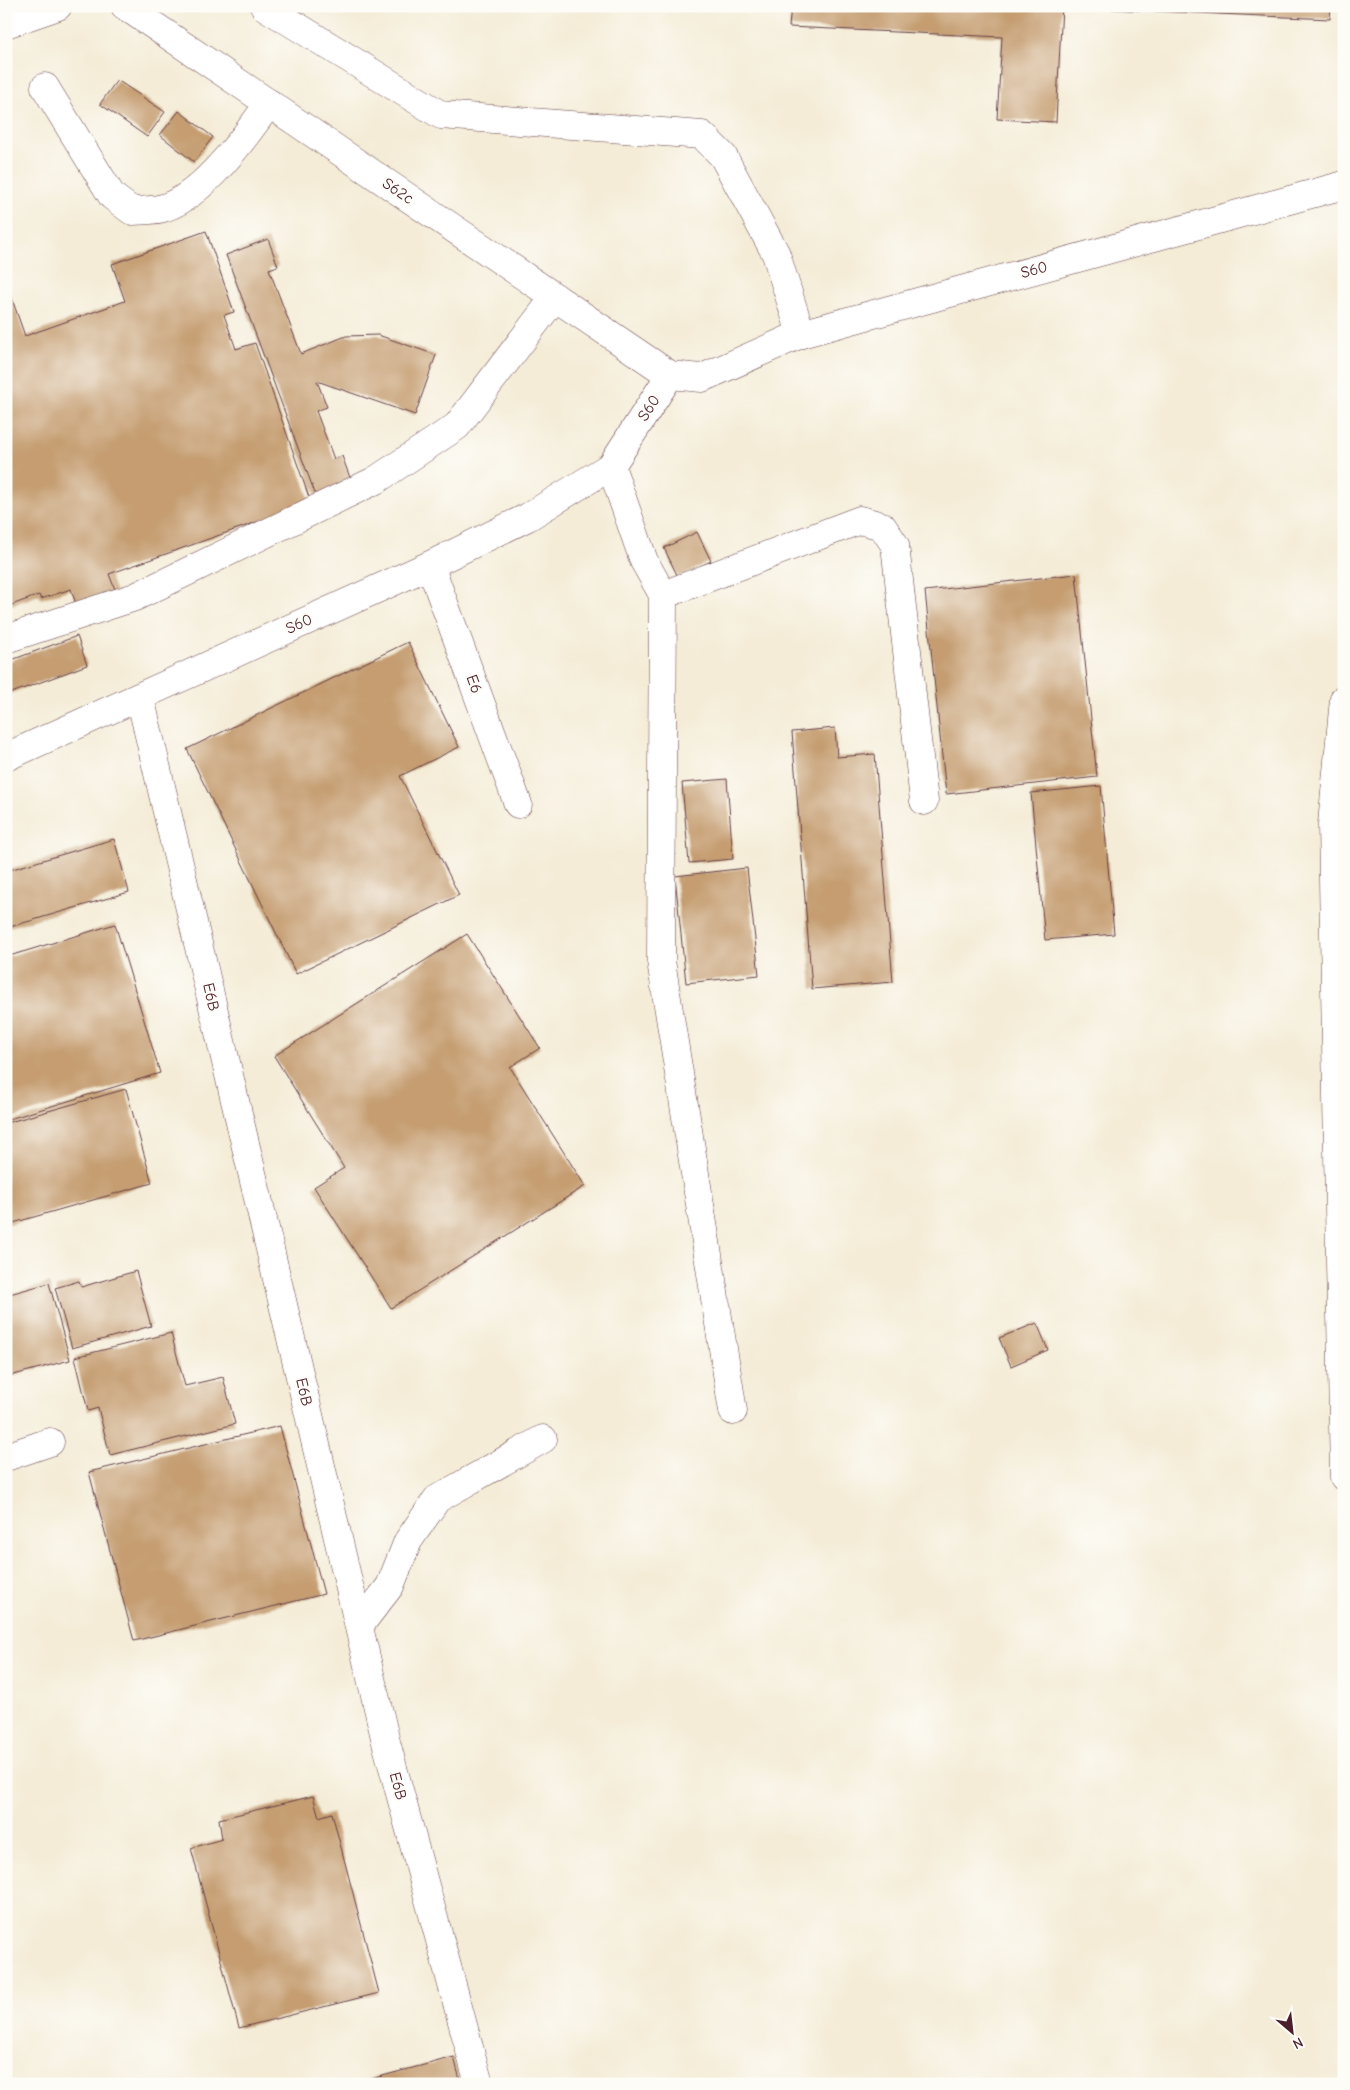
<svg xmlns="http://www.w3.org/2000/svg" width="1350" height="2090" viewBox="0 0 1350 2090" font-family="'Comic Neue',sans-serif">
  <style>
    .building { fill: #c59d71 }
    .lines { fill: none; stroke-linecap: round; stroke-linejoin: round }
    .minor-casing { stroke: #643e45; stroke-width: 29 }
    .major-casing { stroke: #643e45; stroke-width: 29 }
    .minor { stroke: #fff; stroke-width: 28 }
    .major { stroke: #fff; stroke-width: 28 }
    .labels { text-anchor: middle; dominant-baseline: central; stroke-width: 4; stroke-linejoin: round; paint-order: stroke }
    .street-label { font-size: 16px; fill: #4a1f2b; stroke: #fdfcf7 }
  </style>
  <rect width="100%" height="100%" fill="#fdfcf7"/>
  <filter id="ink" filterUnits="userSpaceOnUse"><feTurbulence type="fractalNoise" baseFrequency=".02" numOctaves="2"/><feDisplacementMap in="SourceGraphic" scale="10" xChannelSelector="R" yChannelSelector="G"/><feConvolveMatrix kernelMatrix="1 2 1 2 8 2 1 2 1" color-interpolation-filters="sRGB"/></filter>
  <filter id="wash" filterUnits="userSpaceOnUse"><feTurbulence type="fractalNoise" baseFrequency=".0096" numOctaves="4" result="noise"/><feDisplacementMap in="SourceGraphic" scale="20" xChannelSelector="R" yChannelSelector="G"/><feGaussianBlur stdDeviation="1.12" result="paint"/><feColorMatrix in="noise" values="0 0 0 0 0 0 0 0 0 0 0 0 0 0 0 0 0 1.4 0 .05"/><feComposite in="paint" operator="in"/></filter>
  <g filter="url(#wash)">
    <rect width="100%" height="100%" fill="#f4ecd7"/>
    <g id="blocks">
      <path class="building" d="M791,6H1062L1056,122L997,119L1002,37L789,27Z
        M1085,6H1331L1330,19L1085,8Z
        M117,80L165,112L147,137L100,104Z
        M179,111L213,137L194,162L160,135Z
        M206,231L234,312L224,315L236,349L255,343L311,503L109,574L116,592L77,607L71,589L41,599L39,595L6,607V282L25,336L125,301L112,264Z
        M268,239L278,266L269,269L301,354L346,336L378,335L436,355L415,415L317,381L327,407L316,411L334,459L342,456L352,483L316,496L226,255Z
        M697,532L711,561L678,577L664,548Z
        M1076,574L1097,777L946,794L925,591Z
        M77,636L87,665L6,695V662Z
        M408,642L459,747L400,776L459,895L296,974L187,749Z
        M835,728L837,757L875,754L893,982L812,989L792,732Z
        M727,779L733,859L689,863L682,783Z
        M1101,786L1114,934L1045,940L1031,793Z
        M114,839L129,892L6,928V871Z
        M747,868L759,975L686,983L675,876Z
        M115,924L160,1073L6,1120V957Z
        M467,934L540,1048L510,1067L585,1186L391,1308L314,1187L344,1168L274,1056Z
        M126,1089L152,1183L6,1225V1123Z
        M136,1271L151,1326L72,1348L55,1288L79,1281L81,1287Z
        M49,1283L70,1360L6,1377V1295Z
        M1037,1323L1048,1350L1011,1366L999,1338Z
        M171,1333L185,1386L223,1377L235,1424L110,1455L98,1408L88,1411L75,1357Z
        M280,1426L324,1594L134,1641L89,1472Z
        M313,1796L319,1817L332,1813L379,1993L239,2028L191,1848L222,1839L219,1819Z
        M454,2057L461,2084H356V2083Z"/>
    </g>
  </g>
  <g filter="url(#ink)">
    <use href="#blocks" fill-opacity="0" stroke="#643e45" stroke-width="1"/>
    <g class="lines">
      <g class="minor-casing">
        <path id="minor" d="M264,6L441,115L702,135L723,156L776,254L801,334
          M6,24L58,6
          M45,87L112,196L132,211C142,210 154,211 163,208C202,197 246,136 269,103
          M611,466L644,561L663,595L661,961L733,1411
          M430,565L518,804
          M663,595L860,520L882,526L895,545L924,801
          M6,639L135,597L376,480L457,426L555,297
          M140,697L386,1742L479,2084
          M1344,699L1332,824L1344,1477
          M6,757L430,565L528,517L611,466L670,375
          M6,1457L50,1442
          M359,1626L390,1586L408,1541L437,1499L543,1439"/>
      </g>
      <g class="major-casing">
        <path id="major" d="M125,6L670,375L702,378L801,334L1344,185"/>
      </g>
      <use href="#minor" class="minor"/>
      <use href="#major" class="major"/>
    </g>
  </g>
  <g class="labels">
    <g class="street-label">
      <text transform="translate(398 191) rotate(34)">S62c</text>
      <text transform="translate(1034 270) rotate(-15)">S60</text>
      <text transform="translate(649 408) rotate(-57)">S60</text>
      <text transform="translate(299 624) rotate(-25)">S60</text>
      <text transform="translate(474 684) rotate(70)">E6</text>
      <text transform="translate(211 997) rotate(77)">E6B</text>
      <text transform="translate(304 1392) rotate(77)">E6B</text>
      <text transform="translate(398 1786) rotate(75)">E6B</text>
    </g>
  </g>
  <rect width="1350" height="2090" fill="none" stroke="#fdfcf7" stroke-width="25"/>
  <g transform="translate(1292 2032) rotate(152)" stroke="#fdfcf7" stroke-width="4" paint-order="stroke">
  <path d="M0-4L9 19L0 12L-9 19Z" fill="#4a1f2b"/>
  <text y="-8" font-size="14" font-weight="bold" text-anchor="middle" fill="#4a1f2b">N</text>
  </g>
</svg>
